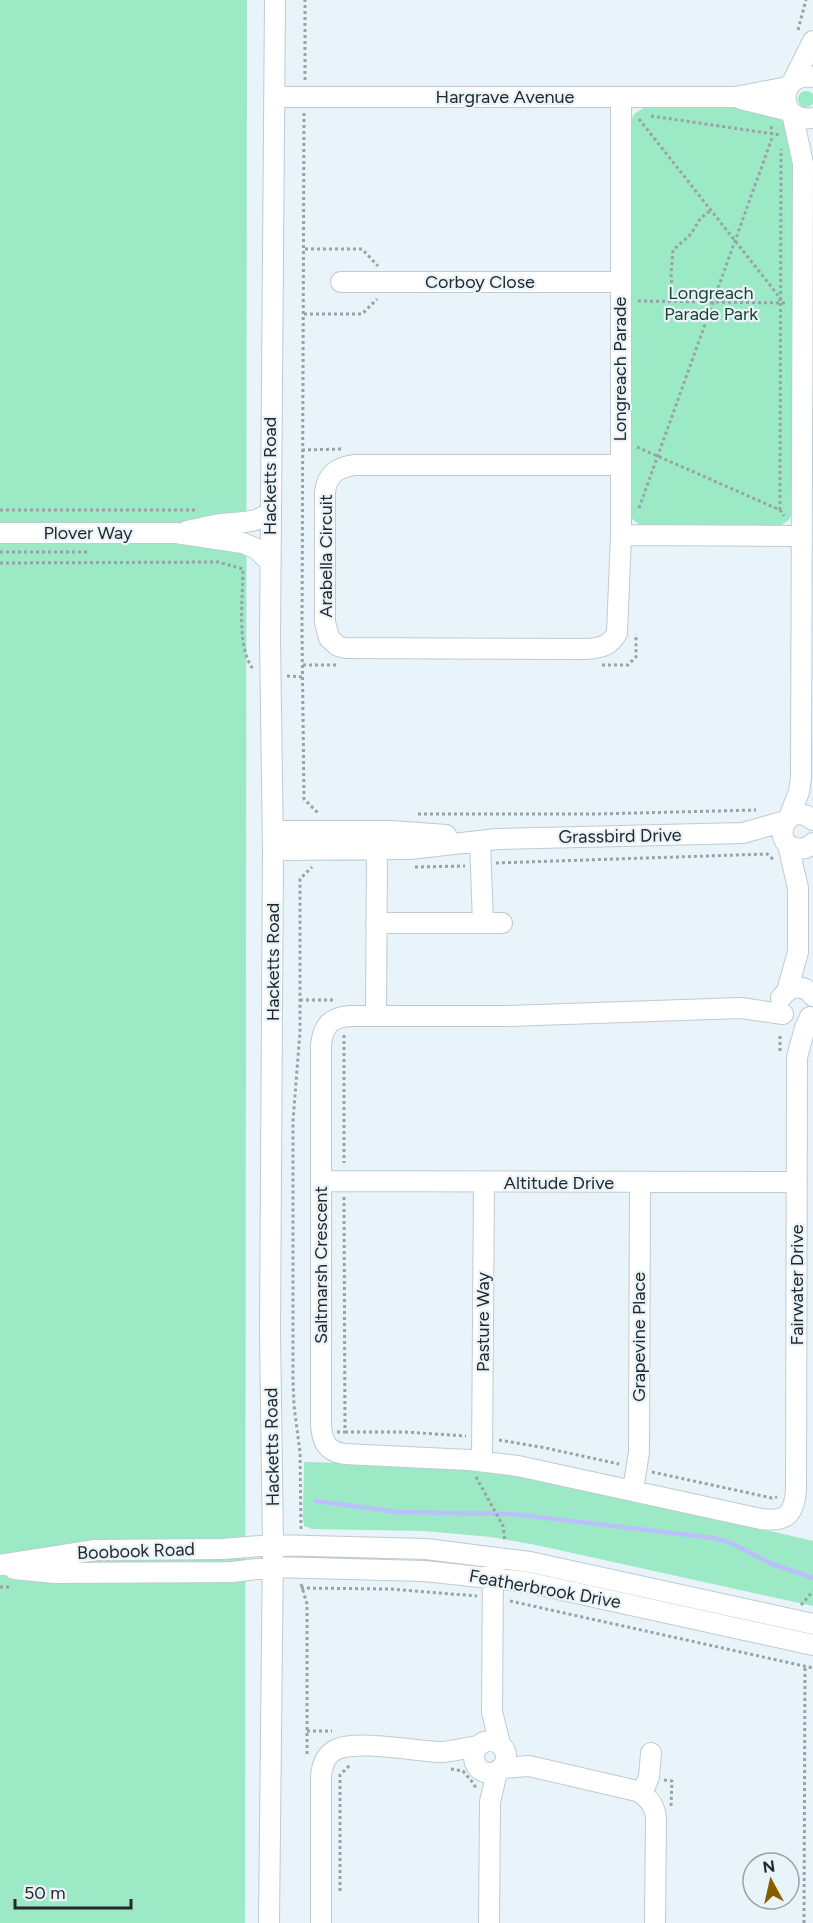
<svg xmlns="http://www.w3.org/2000/svg" width="813" height="1923" viewBox="0 0 813 1923" font-family="Figtree,sans-serif">
  <style>
    .green { fill: #9be9c5 }
    .lines { fill: none; stroke-linecap: round; stroke-linejoin: round }
    .stream { stroke: #bbc0fa; stroke-width: 4.5 }
    .minor-casing { stroke: #bfcbcf; stroke-width: 22 }
    .path { stroke: #99a2a6; stroke-width: 3; stroke-dasharray: 3 3; stroke-linecap: butt }
    .minor { stroke: #fff; stroke-width: 20 }
    .labels { text-anchor: middle; dominant-baseline: central; stroke-width: 4.5; stroke-linejoin: round; paint-order: stroke }
    .street-label { font-size: 18px; fill: #25292b; stroke: #e8f4f9 }
    .park-label { font-size: 18px; fill: #1d4333; stroke: #e8f4f9 }
  </style>
  <rect width="100%" height="100%" fill="#e8f4f9"/>
  <path class="green" d="M0,0H247L245,1923H0Z
    M798 99a8 8 0 1 1 16 0a8 8 0 1 1-16 0Z
    M645,107L736,108L751,109L784,120L790,129L794,171L793,511L789,520L780,526H641L631,518L630,123L634,114Z
    M304,1462L433,1465L532,1478L603,1492L813,1541V1606L536,1545L491,1537L424,1531L312,1529L304,1526L303,1518Z"/>
  <g class="lines">
    <path class="stream" d="M316,1501L397,1512L513,1514L714,1538L731,1543L772,1564L813,1578"/>
    <g class="minor-casing">
      <path id="minor" d="M813,77C777,71 776,124 813,118
        M793,81L813,41
        M274,97H735L788,87
        M741,99L790,111
        M341,282H620
        M620,465H355C338,467 327,474 325,492V622L329,638L338,646L345,648L586,649C601,648 610,646 617,633L621,535V97
        M187,531C197,529 206,527 215,525C234,521 254,526 270,512
        M0,533H176L243,543L257,549L270,562
        M621,535L802,536
        M789,817L799,792L801,778L803,163L792,113
        M813,820C788,799 769,841 795,848C802,850 808,848 813,843
        M273,831H391L446,835
        M273,850L410,849L497,839L743,833L785,821
        M376,923H483L480,841
        M483,923H502
        M787,991L798,952V888L788,845
        M781,998C790,985 804,984 813,996
        M783,1014L741,1008L506,1016H351C331,1017 323,1025 321,1045V1424C322,1441 326,1451 344,1454L470,1460L518,1466L761,1519C785,1522 794,1516 796,1490L797,1057L805,1028L810,1017
        M376,1016L377,850
        M322,1181L797,1182
        M482,1461L484,1182
        M633,1490L639,1452L640,1183
        M0,1565L94,1550L223,1549L273,1545L426,1549L530,1562L813,1624
        M493,1565L492,1712L500,1744
        M14,1569L55,1573L232,1572L273,1567L424,1571L526,1582L813,1645
        M474 1757a16 16 0 1 1 32 0a16 16 0 1 1-32 0Z
        M501,1768L529,1766L637,1791C648,1797 654,1804 656,1817L655,1923
        M642,1794L649,1777L651,1753
        M269,1923L273,1545L270,1332L273,850L270,639L275,0
        M321,1923V1776C322,1765 326,1754 337,1749C360,1740 414,1751 440,1752C452,1752 465,1748 477,1746
        M489,1923L490,1802L497,1772"/>
    </g>
    <path class="path" d="M798,30L806,0
      M305,80V0
      M304,113L302,632L304,799L319,814
      M651,116L781,135
      M639,119L777,294L780,301
      M305,249H362L378,266
      M638,301L785,303
      M673,301L671,274L673,250L691,234L700,219L711,210
      M304,314H362L377,299
      M637,447L780,510L784,516
      M302,450L342,449
      M639,508L772,138L771,124
      M0,510H197
      M780,510L781,149
      M0,552H87
      M0,563L218,562L243,569C243,598 236,646 253,669
      M303,665H338
      M602,665H628L636,657V634
      M287,676L303,677
      M418,814H596L756,810
      M496,863L767,854L775,861
      M415,867L465,866
      M300,1000H334
      M344,1035V1163
      M780,1051V1034
      M337,1432H345L344,1197
      M345,1432H405L466,1436
      M499,1440L541,1447L619,1464
      M652,1472L772,1498L777,1497
      M476,1477L503,1526L505,1542
      M301,1529L300,1452L294,1406L293,1380V1121L300,1032V879L312,867
      M301,1584L307,1604V1756
      M0,1587H10
      M301,1588L390,1589L477,1596
      M510,1601L813,1668
      M801,1605L813,1591
      M307,1731H332
      M451,1769L463,1771L474,1784L476,1789
      M664,1780L672,1781L671,1806
      M340,1891V1775L351,1764
      M804,1923L805,1666"/>
    <use href="#minor" class="minor"/>
  </g>
  <g class="labels">
    <g class="street-label">
      <text x="505" y="97">Hargrave Avenue</text>
      <text x="480" y="282">Corboy Close</text>
      <text transform="translate(620 369) rotate(-90)">Longreach Parade</text>
      <text transform="translate(270 476) rotate(-90)">Hacketts Road</text>
      <text x="88" y="533">Plover Way</text>
      <text transform="translate(326 556) rotate(-90)">Arabella Circuit</text>
      <text transform="translate(620 836) rotate(-1)">Grassbird Drive</text>
      <text transform="translate(273 962) rotate(-90)">Hacketts Road</text>
      <text x="559" y="1183">Altitude Drive</text>
      <text transform="translate(321 1265) rotate(-90)">Saltmarsh Crescent</text>
      <text transform="translate(797 1285) rotate(-90)">Fairwater Drive</text>
      <text transform="translate(483 1322) rotate(-90)">Pasture Way</text>
      <text transform="translate(639 1337) rotate(-90)">Grapevine Place</text>
      <text transform="translate(272 1447) rotate(-91)">Hacketts Road</text>
      <text transform="translate(136 1551) rotate(-2)">Boobook Road</text>
      <text transform="translate(545 1589) rotate(10)">Featherbrook Drive</text>
    </g>
    <g class="park-label">
      <text x="711" y="293">Longreach<tspan x="711" dy="21">Parade Park</tspan></text>
    </g>
  </g>
  <g transform="translate(771 1881) rotate(352)"><circle r="28" fill="#e8f4f9" stroke="#9aa3a7" stroke-width="1.5"/>
  <path d="M0-4.5L10 22L0 15L-10 22Z" fill="#895c00"/>
  <text y="-9" font-size="16" font-weight="bold" text-anchor="middle" fill="#25292b">N</text>
  </g>
  <path d="M15 1899v9h116v-9" fill="none" stroke="#25292b" stroke-width="3"/>
  <text x="24" y="1899" font-size="18" fill="#25292b" stroke="#e8f4f9" stroke-width="4.5" paint-order="stroke">50 m</text>
</svg>
